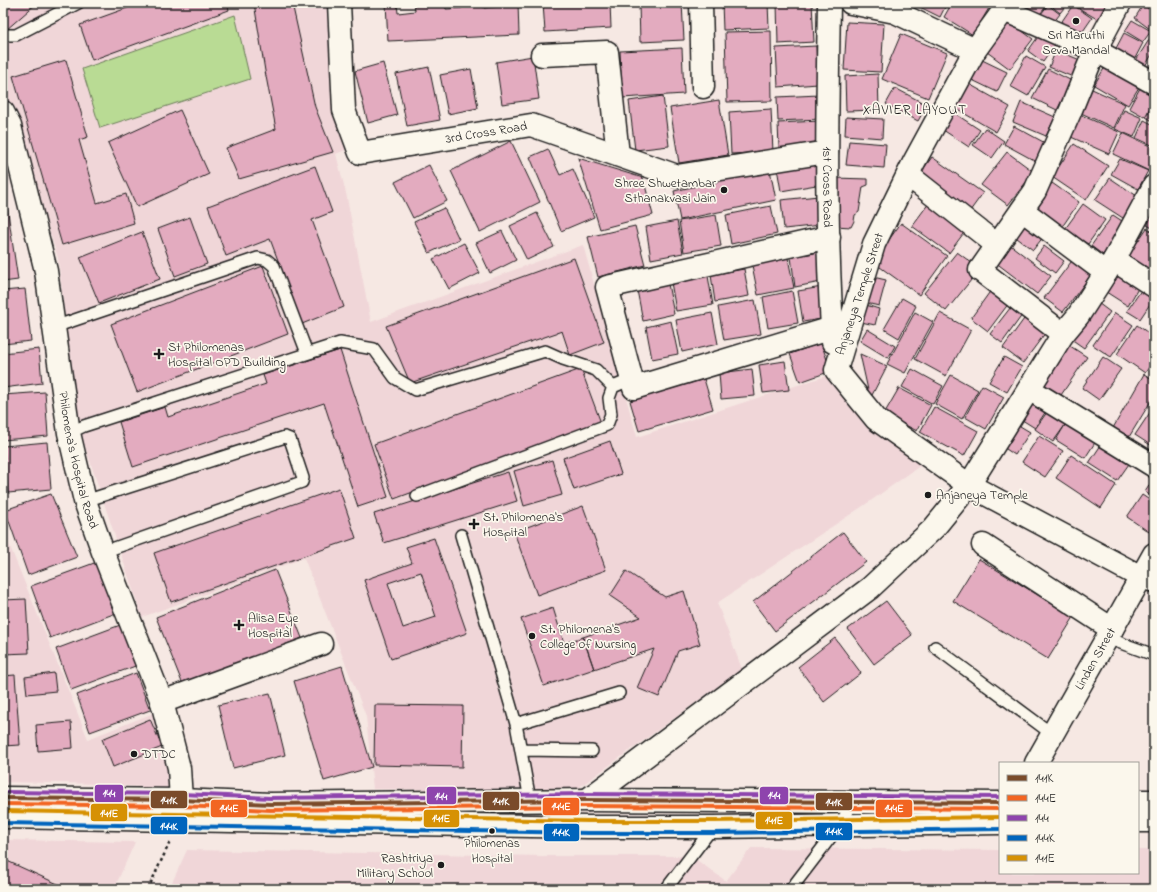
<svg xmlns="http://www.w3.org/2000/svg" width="1157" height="892" viewBox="0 0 1157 892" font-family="'Indie Flower',sans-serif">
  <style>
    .built { fill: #f0d6d8 }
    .green { fill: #b9db94; stroke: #6a7c58 }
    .building { fill: #e3abbf; stroke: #1c1c1c; fill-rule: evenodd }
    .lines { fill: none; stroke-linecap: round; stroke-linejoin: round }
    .service-casing { stroke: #1c1c1c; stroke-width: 14 }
    .minor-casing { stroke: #1c1c1c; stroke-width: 25 }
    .tertiary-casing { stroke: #1c1c1c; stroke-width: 25 }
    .path { stroke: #1c1c1c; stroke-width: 2.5; stroke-dasharray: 3 3; stroke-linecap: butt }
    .service { stroke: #fbf7ec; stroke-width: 11 }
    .minor { stroke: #fbf7ec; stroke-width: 22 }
    .tertiary { stroke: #fbf7ec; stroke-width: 22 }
    .bus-1-casing { stroke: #fbf7ec; stroke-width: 7 }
    .bus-2-casing { stroke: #fbf7ec; stroke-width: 7 }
    .bus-3-casing { stroke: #fbf7ec; stroke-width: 7 }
    .bus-4-casing { stroke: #fbf7ec; stroke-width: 7 }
    .bus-5-casing { stroke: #fbf7ec; stroke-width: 7 }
    .bus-1 { stroke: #7a4b2a; stroke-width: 4 }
    .bus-2 { stroke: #f26522; stroke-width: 4 }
    .bus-3 { stroke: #8e44ad; stroke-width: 4 }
    .bus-4 { stroke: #0065bd; stroke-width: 4 }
    .bus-5 { stroke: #d69104; stroke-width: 4 }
    .poi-dot { fill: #1c1c1c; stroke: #fbf7ec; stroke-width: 1.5 }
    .labels { text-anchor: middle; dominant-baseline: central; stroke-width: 3.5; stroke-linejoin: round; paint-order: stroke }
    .bus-label { font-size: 12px; fill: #1c1c1c; stroke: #fbf7ec }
    .poi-label { font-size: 13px; fill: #1c1c1c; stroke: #fbf7ec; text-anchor: start }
    .street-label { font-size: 13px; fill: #1c1c1c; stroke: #fbf7ec }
    .neighbourhood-label { font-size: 14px; letter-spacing: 1px; fill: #1c1c1c; stroke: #fbf7ec }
    .line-badge { stroke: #fbf7ec; stroke-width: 1.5 }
    .badge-label { font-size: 11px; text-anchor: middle; font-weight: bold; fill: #fff }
  </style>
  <rect width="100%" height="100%" fill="#f6e8e3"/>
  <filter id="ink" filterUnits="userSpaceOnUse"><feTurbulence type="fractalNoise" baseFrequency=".025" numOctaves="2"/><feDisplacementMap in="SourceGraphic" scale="8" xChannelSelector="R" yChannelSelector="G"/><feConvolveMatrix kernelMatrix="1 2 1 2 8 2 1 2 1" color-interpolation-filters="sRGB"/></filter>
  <g filter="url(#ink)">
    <path class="built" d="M3,3H329L350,148L336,154L346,193L371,322L583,245L637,437L832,374L924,463L869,502L717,603L742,669L574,791L373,789L366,716L304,558L142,617L78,425L58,258L3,86Z
      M3,505L9,544L88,739L154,713L174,790L106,784L3,782Z
      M3,840L135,842L114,889H3Z
      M751,848L1000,850V873H1138V850H1154V889H169L187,850L544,856H691L726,881Z"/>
    <path class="green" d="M235,15L250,79L100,128L82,69Z"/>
    <path class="building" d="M3,3H37L6,30L3,26Z
      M141,3H227L229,10L92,60L80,25Z
      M254,3H292L315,107L333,152L239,179L226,148L276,129L265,71Z
      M351,3H374V5L351,7Z
      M386,3H414L397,4L398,13L415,11L414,3H445L446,9L462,8V3H483L484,8L501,6L500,3H518L519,35L388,41Z
      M543,3H610L611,28L545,32Z
      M666,3H682L684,40L640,42L639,4Z
      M722,3H768L769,28L723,30Z
      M777,3H812L814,42L778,44Z
      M912,3H947L940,17Z
      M952,3H992L973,35L944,17Z
      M1026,3H1046L1048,4L1037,18L1022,7Z
      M1048,3H1068L1060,13Z
      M1070,3H1110L1102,22Z
      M1048,5L1060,14L1049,28L1037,19Z
      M1073,5L1092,18L1079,37L1060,24Z
      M1143,5L1154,13V32L1135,18Z
      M1006,19L1033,39L1010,69L983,49Z
      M1132,20L1151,31L1143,42L1125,31Z
      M847,22L884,24L881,72L844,70Z
      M771,31L772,101L727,102L725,32Z
      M1124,33L1143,43L1132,64L1113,54Z
      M901,34L947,53L928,98L882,79Z
      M1040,34L1055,45L1043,62L1028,51Z
      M1152,35L1154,36V51L1142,71L1133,65Z
      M816,46L818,84L778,87L776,48Z
      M682,48L684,94L622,98L620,51Z
      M1056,50L1080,60L1073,77L1049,67Z
      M533,56L539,99L502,104L496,62Z
      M1026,56L1045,67L1028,96L1010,86Z
      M978,58L1007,72L997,92L968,78Z
      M66,60L88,137L79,140L97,203L126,194L134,223L62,245L13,76Z
      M383,63L397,115L368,123L355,71Z
      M429,67L440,120L407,126L396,74Z
      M1105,67L1139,87L1128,105L1094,85Z
      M471,69L478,108L448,114L440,75Z
      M1048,69L1072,81L1057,110L1032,98Z
      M878,74L879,110L846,111L845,76Z
      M969,84L1010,107L996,132L955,108Z
      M895,88L927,105L918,121L886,104Z
      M1140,88L1154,96V100L1145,117L1129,108Z
      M1092,89L1125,104L1114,128L1081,113Z
      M819,95L820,119L778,121L777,97Z
      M663,96L669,146L635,150L629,101Z
      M719,100L728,155L679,163L670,108Z
      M1021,102L1055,117L1046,136L1013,122Z
      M1154,102V122L1146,117Z
      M771,109L773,152L731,154L729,112Z
      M948,109L980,130L969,147L937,126Z
      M180,110L209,174L137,207L108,143Z
      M1124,110L1142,118L1134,137L1115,129Z
      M1081,115L1119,132L1109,154L1071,137Z
      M846,117L883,119L882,138L845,135Z
      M1144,120L1154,125V146L1136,138Z
      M820,121L821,146L779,148L778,123Z
      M1014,126L1047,144L1037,162L1004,144Z
      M985,128L1004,141L992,158L973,145Z
      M1123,133L1154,148V161L1149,171L1113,154Z
      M511,141L540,202L480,232L451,171Z
      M849,141L886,144L884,168L846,165Z
      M1074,144L1108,166L1086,200L1052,177Z
      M548,149L560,175L573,169L594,217L561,231L530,157Z
      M1007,152L1034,172L1008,205L981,185Z
      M932,157L983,193L970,211L919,175Z
      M578,158L643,178L653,215L600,229Z
      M1120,159L1148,171L1138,189L1111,174Z
      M818,161L822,184L781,191L777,168Z
      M429,165L447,201L413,218L395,182Z
      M315,166L332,212L312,220L344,307L302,324L270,239L226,256L208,206Z
      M770,170L776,200L680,220L674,191Z
      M834,178L868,179V185L863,187L859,212L855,215L854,221L851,227L835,226Z
      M1110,178L1140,198L1126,220L1095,200Z
      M1052,183L1079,202L1062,227L1035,208Z
      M818,196L821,225L784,229L781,200Z
      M6,199L18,280L3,282V200Z
      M929,203L966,230L949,253L912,226Z
      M1083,204L1105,220L1088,244L1065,229Z
      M771,206L777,234L731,244L726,215Z
      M444,208L459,239L429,253L414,222Z
      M1154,212V229L1147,225Z
      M537,213L554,247L527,260L510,226Z
      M716,215L721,246L684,252L679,221Z
      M1113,215L1125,223L1103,255L1091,246Z
      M190,217L207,264L175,276L158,229Z
      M677,221L683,253L651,259L646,227Z
      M1024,221L1044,236L1033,250L1013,235Z
      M901,223L947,256L919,295L873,262Z
      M635,226L645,265L598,277L588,237Z
      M1147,228L1154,233V279L1125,260Z
      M502,231L516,260L490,273L476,243Z
      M142,232L160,279L99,303L80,257Z
      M464,243L480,273L449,289L433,259Z
      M1009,244L1051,276L1037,294L995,262Z
      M1044,246L1064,261L1055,273L1035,258Z
      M821,252L826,281L795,287L791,257Z
      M957,252L980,269L946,311L924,293Z
      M574,258L604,342L570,355L562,331L410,383L386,326Z
      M788,258L794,288L758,295L752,265Z
      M1074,258L1093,272L1063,312L1044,298Z
      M263,266L288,334L137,392L111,324Z
      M744,269L749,296L715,302L711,275Z
      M1116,269L1140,285L1128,306L1103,290Z
      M708,276L713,305L676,311L671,282Z
      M869,276L886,280L879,306L862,302Z
      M668,284L674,314L643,321L637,290Z
      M994,286L1012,299L988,331L971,318Z
      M1144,286L1154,293V298L1140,319L1127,311Z
      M822,287L827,318L803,322L798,291Z
      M25,289L31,341L3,344V291Z
      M792,291L798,323L768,328L763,297Z
      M902,298L916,306L899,338L884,329Z
      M755,300L761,334L724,340L718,307Z
      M1094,300L1110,312L1084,348L1067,336Z
      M1014,303L1025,311L1002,343L990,334Z
      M866,305L879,309L875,325L861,322Z
      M915,312L933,322L905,373L887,364Z
      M1029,312L1049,328L1023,363L1003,348Z
      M712,313L718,344L682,352L676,320Z
      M940,313L971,330L946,376L915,359Z
      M1115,313L1133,325L1111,357L1093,345Z
      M671,321L678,354L652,359L646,327Z
      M1137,325L1154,337V360L1145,373L1117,354Z
      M867,329L895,346L888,358L860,341Z
      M1064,342L1087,357L1059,398L1037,382Z
      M821,343L831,371L800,382L790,354Z
      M39,349L42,383L3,388V353Z
      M340,350L388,497L358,507L324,403L133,467L119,422L165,407L168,417L266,384L263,375Z
      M860,354L887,366L870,399Z
      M1004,357L1022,367L1007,392L989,382Z
      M1103,357L1121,369L1099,400L1082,388Z
      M785,361L789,390L763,393L759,365Z
      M581,369L601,423L394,499L374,444Z
      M752,369L755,396L721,399L719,373Z
      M912,369L943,386L933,404L902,387Z
      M1144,374L1154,380V396L1129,437L1113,428Z
      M951,375L978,390L962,419L935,404Z
      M704,379L713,409L639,431L630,401Z
      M982,385L1004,397L986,429L965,417Z
      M899,388L931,405L917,431L884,414Z
      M45,392L48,436L3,440V395Z
      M1031,398L1048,408L1035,428L1019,418Z
      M934,407L978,431L964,456L920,432Z
      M1050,408L1068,421L1053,442L1035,429Z
      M1151,411L1154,413V443L1152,446L1135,435Z
      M1068,420L1098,438L1085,458L1056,440Z
      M1015,423L1030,432L1015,455L1000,445Z
      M1039,436L1063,451L1045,477L1022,462Z
      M610,441L621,474L574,490L563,458Z
      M47,442L51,489L8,493L4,446Z
      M1103,442L1131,461L1117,481L1089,463Z
      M1071,455L1116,485L1101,508L1056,478Z
      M552,460L562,495L524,506L514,471Z
      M508,472L517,501L384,543L374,514Z
      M1154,478V498L1145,492Z
      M339,488L356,538L171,602L154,553Z
      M51,494L77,557L28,575L5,510Z
      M1142,495L1154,503V525L1149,532L1127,517Z
      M583,506L606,570L537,595L514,532Z
      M843,532L866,562L775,631L753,602Z
      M434,538L467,633L391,659L364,580L412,563L406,547ZM421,572L436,617L403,628L388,583Z
      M979,559L1074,617L1048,659L953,601Z
      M97,562L116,613L50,638L31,586Z
      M275,570L302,638L183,685L156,617Z
      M626,571L665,597L684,591L700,644L678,651L659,697L637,688L654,649L594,669L583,637L641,617L610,596Z
      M26,599L29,653L3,654V600Z
      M886,601L912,635L874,664L848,629Z
      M553,608L564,643L583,637L594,669L544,686L521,619Z
      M123,624L138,665L71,690L56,649Z
      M835,638L861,673L824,702L798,667Z
      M342,666L372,767L324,781L294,681Z
      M54,673L56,691L27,694L25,677Z
      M136,673L150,710L90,732L77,695Z
      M15,675L20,745L3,746V676Z
      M270,693L285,755L233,768L218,705Z
      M375,705L463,706L462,767L374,765Z
      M150,719L162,747L113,767L102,739Z
      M71,722L73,748L38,751L36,725Z
      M5,860L60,885L58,889H3V865Z"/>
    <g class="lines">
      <g class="service-casing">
        <path id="service" d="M3,34L6,35H16L78,3
          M54,327L258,258L267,260L274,266L307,353
          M69,433L84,426L340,343L374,349L395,378L415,390L545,351L563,359L596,370L613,387
          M417,496L607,425L611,414L609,398L613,387L632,379
          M85,501L285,437L290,439L303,478L302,482L103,552
          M461,535L516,724
          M1107,638L1154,655
          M935,647L1052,734
          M522,750L592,751
          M530,800L516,724L619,693
          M666,889L713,827
          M791,889L840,825L853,802"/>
      </g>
      <g class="minor-casing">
        <g id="minor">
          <path id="s1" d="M339,3L344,110L360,153L531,125L677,176L827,152"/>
          <path d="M701,3L703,87"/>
          <path id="s2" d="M829,3C827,116 825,229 833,342"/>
          <path d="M851,3L895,12L975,50"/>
          <path d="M1009,3L975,50L914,162L874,244L836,370L876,419L969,485L1141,577L1154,581"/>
          <path d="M1004,10L1095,50L1154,83"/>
          <path d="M542,55L607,52L618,155"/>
          <path d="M908,175L997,245"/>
          <path d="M1022,210L1106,273"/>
          <path d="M829,237L607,287L634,388L832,328"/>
          <path d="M1114,260L1154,286"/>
          <path d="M1063,334L980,270L1035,191L1070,112L1095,50L1120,3"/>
          <path d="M1029,389L1154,466"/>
          <path d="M983,545L1112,629"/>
          <path d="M162,702L321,644"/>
          <path id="s3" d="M1036,763L1112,629L1154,554"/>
          <path d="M587,800L870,588L934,528L969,485L1063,334L1078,316L1114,260L1154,186"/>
        </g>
      </g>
      <g class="tertiary-casing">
        <g id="tertiary">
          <path id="s4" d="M3,112L10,126L46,271L69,433L85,501L103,552L162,702L179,768L181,800V815"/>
          <path d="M3,798L181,800L270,804L587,800L1000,803"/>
          <path d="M1138,801H1154"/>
          <path d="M3,817L588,827H714L1000,823"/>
          <path d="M1138,821H1154"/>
        </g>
      </g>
      <path class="path" d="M148,889L170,842"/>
      <use href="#service" class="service"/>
      <use href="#minor" class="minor"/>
      <use href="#tertiary" class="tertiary"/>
      <g class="bus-1-casing">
        <path id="bus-1" d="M3,798L181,800L270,804L587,800L1000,803"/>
      </g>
      <g class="bus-2-casing">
        <path id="bus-2" d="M3,804L181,806L270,810L587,806L1000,809"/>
      </g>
      <g class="bus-3-casing">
        <path id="bus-3" d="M3,792L181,794L270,798L587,794L1000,797"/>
      </g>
      <g class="bus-4-casing">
        <path id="bus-4" d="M3,823L588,833H714L1000,829"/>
      </g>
      <g class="bus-5-casing">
        <path id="bus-5" d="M3,811L588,821H714L1000,817"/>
      </g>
      <use href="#bus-1" class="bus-1"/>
      <use href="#bus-2" class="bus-2"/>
      <use href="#bus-3" class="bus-3"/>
      <use href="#bus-4" class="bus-4"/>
      <use href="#bus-5" class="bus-5"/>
    </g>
  </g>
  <g class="poi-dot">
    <circle cx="1076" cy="21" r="4"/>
    <circle cx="724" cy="190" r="4"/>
    <path d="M157 348h4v4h4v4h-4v4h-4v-4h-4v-4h4z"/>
    <circle cx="928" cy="495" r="4"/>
    <path d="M472 518h4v4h4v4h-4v4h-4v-4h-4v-4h4z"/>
    <path d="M237 619h4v4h4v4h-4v4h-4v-4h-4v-4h4z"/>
    <circle cx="532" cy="636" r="4"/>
    <circle cx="134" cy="754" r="4"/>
    <circle cx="492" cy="831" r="3.5"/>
    <circle cx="441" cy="865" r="4"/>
  </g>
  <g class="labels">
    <g class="bus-label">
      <text x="492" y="844">Philomenas<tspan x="492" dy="15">Hospital</tspan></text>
    </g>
    <g class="poi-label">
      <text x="1076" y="35" text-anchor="middle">Sri Maruthi<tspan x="1076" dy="15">Seva Mandal</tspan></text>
      <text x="716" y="183" text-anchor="end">Shree Shwetambar<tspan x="716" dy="15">Sthanakvasi Jain</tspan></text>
      <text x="168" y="347">St Philomenas<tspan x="168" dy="15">Hospital OPD Building</tspan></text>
      <text x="936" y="495">Anjaneya Temple</text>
      <text x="483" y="517">St. Philomena's<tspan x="483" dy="15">Hospital</tspan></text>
      <text x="248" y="618">Alisa Eye<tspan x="248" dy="15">Hospital</tspan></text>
      <text x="540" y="629">St. Philomena's<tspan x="540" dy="15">College of Nursing</tspan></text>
      <text x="142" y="754">DTDC</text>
      <text x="433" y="858" text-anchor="end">Rashtriya<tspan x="433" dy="15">Military School</tspan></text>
    </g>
    <g class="street-label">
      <text stroke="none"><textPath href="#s1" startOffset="281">3rd Cross Road</textPath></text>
      <text stroke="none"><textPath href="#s2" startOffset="184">1st Cross Road</textPath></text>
      <text transform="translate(860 294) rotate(-72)">Anjaneya Temple Street</text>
      <text stroke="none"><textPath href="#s4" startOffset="357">Philomena's Hospital Road</textPath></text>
      <text stroke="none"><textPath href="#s3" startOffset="120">Linden Street</textPath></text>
    </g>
    <g class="neighbourhood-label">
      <text x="915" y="110">XAVIER LAYOUT</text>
    </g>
  </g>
  <g class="line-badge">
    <rect x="94" y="784" width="30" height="19" rx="4" fill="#8e44ad"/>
    <rect x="759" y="786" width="30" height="19" rx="4" fill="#8e44ad"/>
    <rect x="426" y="786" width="31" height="19" rx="4" fill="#8e44ad"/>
    <rect x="150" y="790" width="38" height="19" rx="4" fill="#7a4b2a"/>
    <rect x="482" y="791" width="38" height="20" rx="4" fill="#7a4b2a"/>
    <rect x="815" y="792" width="38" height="19" rx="4" fill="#7a4b2a"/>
    <rect x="542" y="797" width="38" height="19" rx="4" fill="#f26522"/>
    <rect x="210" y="799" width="38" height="19" rx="4" fill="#f26522"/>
    <rect x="875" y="799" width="38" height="19" rx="4" fill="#f26522"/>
    <rect x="90" y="803" width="38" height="19" rx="4" fill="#d69104"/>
    <rect x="423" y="809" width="37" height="19" rx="4" fill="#d69104"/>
    <rect x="755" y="811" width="38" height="19" rx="4" fill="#d69104"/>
    <rect x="150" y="816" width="38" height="19" rx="4" fill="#0065bd"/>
    <rect x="815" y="822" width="38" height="19" rx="4" fill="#0065bd"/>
    <rect x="543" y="823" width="37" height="19" rx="4" fill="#0065bd"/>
  </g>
  <g class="badge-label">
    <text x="109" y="797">144</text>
    <text x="774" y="799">144</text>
    <text x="441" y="800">144</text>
    <text x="169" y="804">141K</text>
    <text x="501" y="805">141K</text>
    <text x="834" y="806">141K</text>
    <text x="561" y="810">144E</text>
    <text x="229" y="812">144E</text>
    <text x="894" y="812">144E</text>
    <text x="109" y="817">141E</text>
    <text x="441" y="822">141E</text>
    <text x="774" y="824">141E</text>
    <text x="169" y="830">144K</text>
    <text x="834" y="835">144K</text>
    <text x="561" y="836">144K</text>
  </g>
  <rect width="1157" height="892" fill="none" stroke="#fbf7ec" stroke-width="16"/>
  <rect x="8" y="8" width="1141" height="876" fill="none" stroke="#1c1c1c" stroke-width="1.5" filter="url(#ink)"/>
  <rect x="999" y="762" width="140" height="112" fill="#fbf7ec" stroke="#a29f99"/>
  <rect x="1007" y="775" width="20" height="6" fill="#7a4b2a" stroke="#a29f99"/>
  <text x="1035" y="782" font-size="12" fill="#1c1c1c">141K</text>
  <rect x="1007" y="795" width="20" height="6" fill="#f26522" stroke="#a29f99"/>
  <text x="1035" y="802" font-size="12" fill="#1c1c1c">144E</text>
  <rect x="1007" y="815" width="20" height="6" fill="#8e44ad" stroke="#a29f99"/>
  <text x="1035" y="822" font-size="12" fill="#1c1c1c">144</text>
  <rect x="1007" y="835" width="20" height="6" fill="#0065bd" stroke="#a29f99"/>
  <text x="1035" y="842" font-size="12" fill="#1c1c1c">144K</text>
  <rect x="1007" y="855" width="20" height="6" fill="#d69104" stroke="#a29f99"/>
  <text x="1035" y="862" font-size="12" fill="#1c1c1c">141E</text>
</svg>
